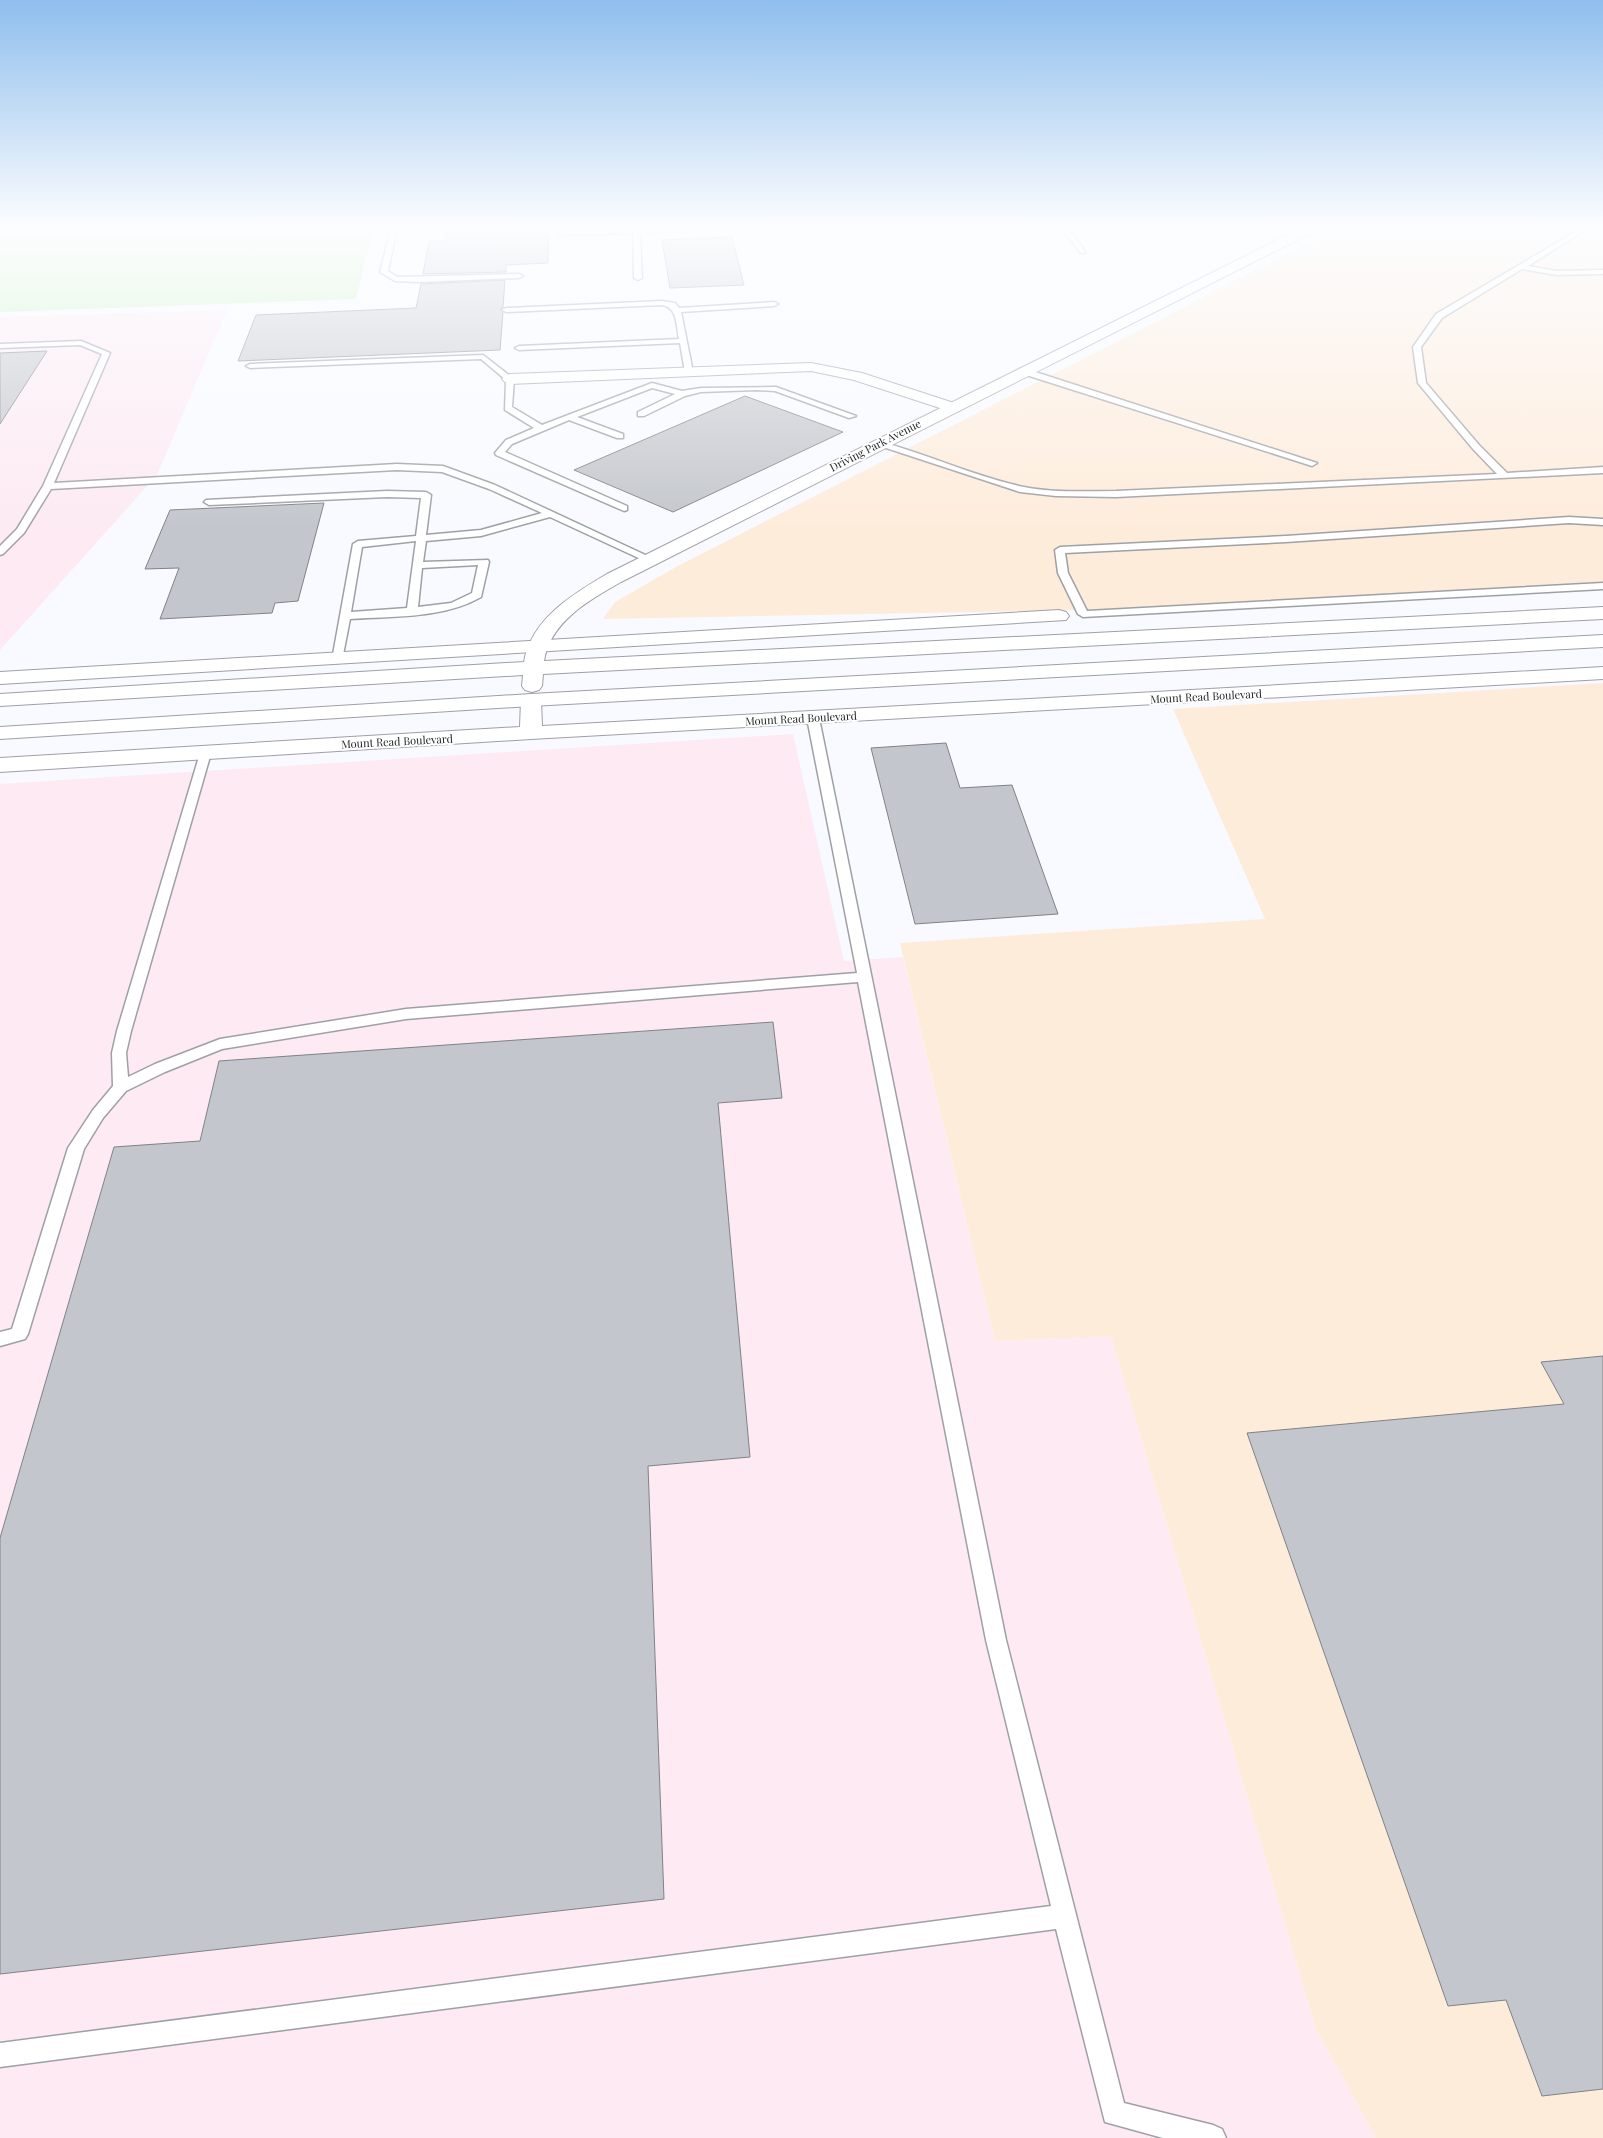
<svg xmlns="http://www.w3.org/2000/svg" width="1603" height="2138" viewBox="0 0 1603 2138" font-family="'Playfair Display',serif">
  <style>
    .commercial { fill: #fdeaf2 }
    .industrial { fill: #feecdb }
    .green { fill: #cdf1c3 }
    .building { fill: #c3c6cc; stroke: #808287 }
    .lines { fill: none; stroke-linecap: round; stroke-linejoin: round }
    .lane-casing { stroke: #9ea0a6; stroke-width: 3 }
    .street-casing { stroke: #9ea0a6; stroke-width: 2 }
    .secondary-casing { stroke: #9ea0a6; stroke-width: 2 }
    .lane { fill: #fff; fill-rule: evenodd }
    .street { fill: #fff; fill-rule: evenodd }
    .secondary { fill: #fff; fill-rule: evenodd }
    .labels { text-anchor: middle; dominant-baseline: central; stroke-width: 4; stroke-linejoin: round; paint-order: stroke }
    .far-street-label { font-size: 11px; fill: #242527; stroke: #fff }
  </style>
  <rect width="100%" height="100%" fill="#f8faff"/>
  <path class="commercial" d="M227,310L157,475L0,650V317Z
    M793,734L844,961L903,957L995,1341L1111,1336L1316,2029L1376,2138H0V784Z"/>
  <path class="industrial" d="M1337,229H1603V589L1293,606L603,619L615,602L676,567Z
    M1603,683V2138H1376L1316,2029L1111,1336L995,1341L900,943L1265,919L1173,709Z"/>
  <path class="green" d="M0,229H373L356,299L0,312Z"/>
  <path class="building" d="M447,229H549L548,263L506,265V272L423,274L429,241H445Z
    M732,237L744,285L670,288L662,240Z
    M505,280L503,307L500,309L503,312L500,350L238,361L256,315L416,308L421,284Z
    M47,351L0,424V353Z
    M745,396L843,432L673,512L574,470Z
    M324,503L298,601L275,603L272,613L160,619L179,568L145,569L170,510Z
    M946,743L960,788L1012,785L1058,914L915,924L871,748Z
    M773,1022L782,1098L718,1103L750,1457L648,1466L664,1899L0,1974V1538L114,1147L200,1141L219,1061Z
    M1603,1356V2089L1542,2096L1506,2000L1448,2006L1247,1433L1564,1404L1541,1362Z"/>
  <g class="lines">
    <g class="lane-casing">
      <path id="lane" d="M391,229H397L388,271L397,277L519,274L523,276L519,278L418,282L395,281L380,272Z
        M631,229H692L689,231L640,233L642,278L638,280L634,278L633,233L560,235L557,233L560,231Z
        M1062,229H1068L1085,251V253H1081Z
        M1580,229H1587L1528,266L1556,271L1603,270V274L1556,275L1522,269L1442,318L1421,347L1426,383L1479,445L1507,473L1603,467V473L1116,497L1056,496L1020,492L874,444L878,441C927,454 976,477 1024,487C1054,493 1086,491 1116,491L1497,474L1473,449L1418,383L1413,347L1436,314Z
        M662,301L675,303L679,308L774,302L778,304L774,306L681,312L693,372L689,374L685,372L680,343L519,350L515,348L519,346L679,339C676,325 678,308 662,305L506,312L502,310L506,308Z
        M81,341L110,353L54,483L397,464L443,466L495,485L654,559L649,562L645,561L550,517L481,536L426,541L423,562L488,560L489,562L481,597C443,619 392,616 350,619L342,660L337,663L332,660L353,544L358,541L416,536L421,498L387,497L209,505L204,502L206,500L387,491L426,492L431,495L426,535L481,530L542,513L489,489L442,472L397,470L51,489L24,533L3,554L0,555V546L17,529L43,486L102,354L80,345L0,348V344ZM416,541L407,608L351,612L362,547ZM478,565L472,593L451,603L418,607L422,568Z
        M483,355L514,379L512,407L542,425L652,383L682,391L701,388L776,387L856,416L849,418L775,391L757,390L701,392L685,396L644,416H638V412L675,394L652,388L577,417L623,434V438H617L569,420L512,444L505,452L627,506V510L624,511L496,455L495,453L506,440L534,428L505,410L506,380L481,359L250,368L246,366L250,364Z
        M1020,369H1026L1317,463L1312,466L1309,465L1020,373Z
        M1569,517L1603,519V525L1569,523L1286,542L1065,553L1068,573L1087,611L1603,583V589L1083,617L1078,614L1058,573L1055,550L1060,547L1286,536Z
        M813,715L819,718L1006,1640L1124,2103L1213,2125L1222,2129L1226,2138H1163L1105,2122L1056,1929L0,2067V2043L1051,1906L986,1640L858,982L406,1019L222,1049L165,1072L126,1091L103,1118L84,1149L28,1334L25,1339L0,1346V1332L12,1329L68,1148L93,1110L113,1086L112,1053L117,1031L201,750L205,749L211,753L131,1031L126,1053L128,1077L155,1064L220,1039L406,1009L857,973L807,718Z"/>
    </g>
    <g class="street-casing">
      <path id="street" d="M811,363L862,373L957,404L960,407L957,410L952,412L854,380L811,371L510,384L505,382L502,379L505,376L510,374Z
        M1059,610L1066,612L1069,616L1066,620L0,684V672Z
        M1603,667V679L531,739L0,772V758L520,727L521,700L524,696L531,694L538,696L541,700L542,726Z"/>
    </g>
    <g class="secondary-casing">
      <path id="secondary" d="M1300,229H1315L1313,232L621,582C589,600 550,622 544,661L1603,607V619L543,674L542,686L539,690L532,692L525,690L522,686L523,675L0,706V694L524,662C531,619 573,594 607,574Z
        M1603,635V647L531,706L0,739V727L531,694Z"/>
    </g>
    <use href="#lane" class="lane"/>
    <use href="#street" class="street"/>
    <use href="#secondary" class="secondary"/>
  </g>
  <linearGradient id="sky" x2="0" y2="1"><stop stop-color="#8fbeed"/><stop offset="0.43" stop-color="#fcfdff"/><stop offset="1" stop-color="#fcfdff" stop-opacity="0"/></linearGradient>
  <rect width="1603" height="528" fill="url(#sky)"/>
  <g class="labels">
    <g class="far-street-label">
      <text transform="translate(875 445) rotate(-27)">Driving Park Avenue</text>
      <text transform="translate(1206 696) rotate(-3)">Mount Read Boulevard</text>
      <text transform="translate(801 718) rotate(-3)">Mount Read Boulevard</text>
      <text transform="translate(397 741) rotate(-3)">Mount Read Boulevard</text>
    </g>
  </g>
</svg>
